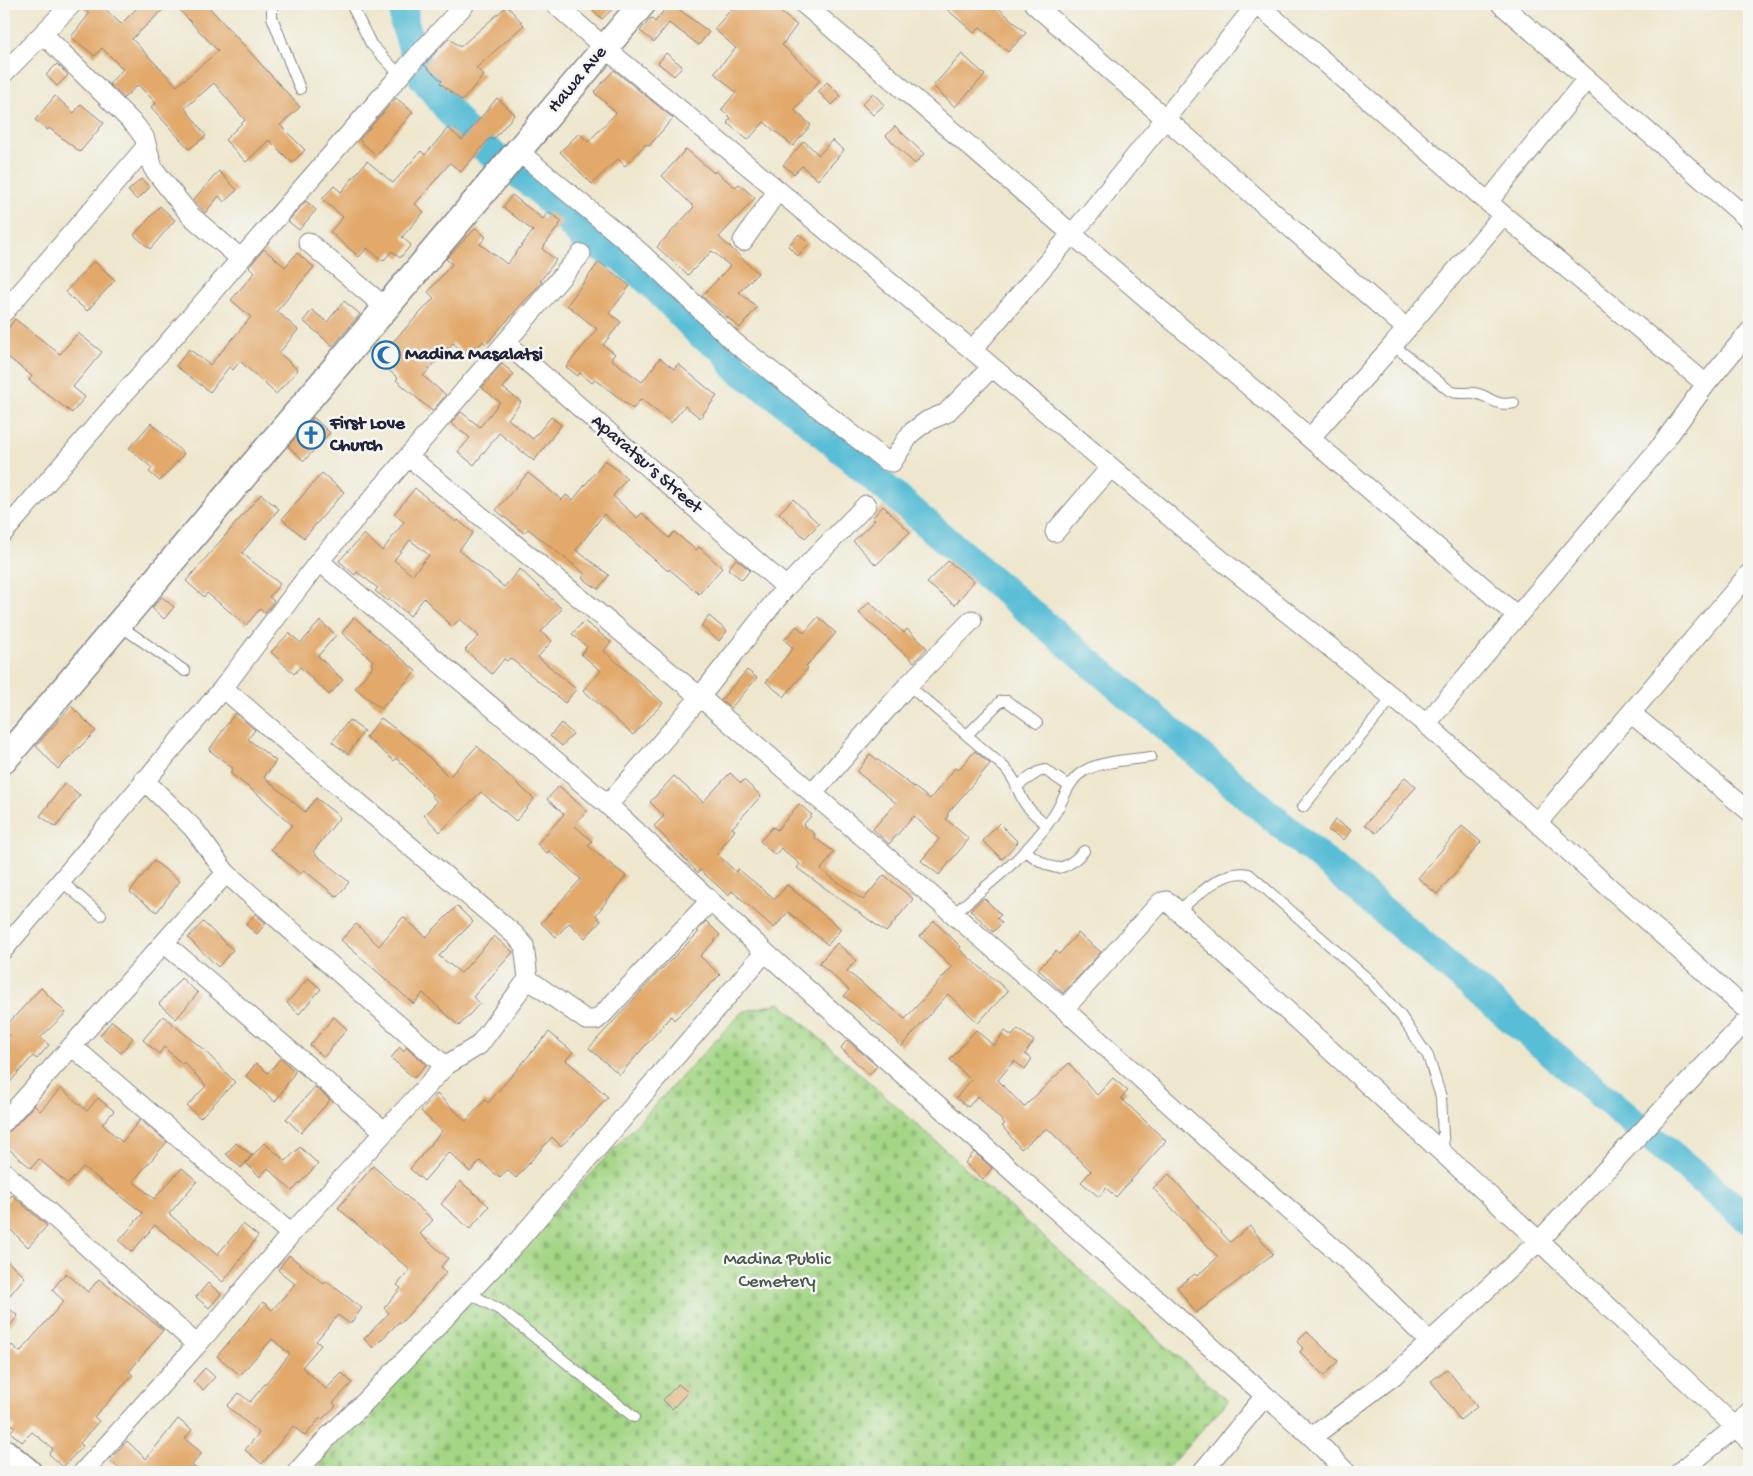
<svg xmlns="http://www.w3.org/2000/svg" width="1753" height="1476" viewBox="0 0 1753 1476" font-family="'Gochi Hand',sans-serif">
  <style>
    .cemetery { fill: url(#cemetery-stones); stroke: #627c60 }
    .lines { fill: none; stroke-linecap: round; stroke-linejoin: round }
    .river { stroke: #58bdd6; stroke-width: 29 }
    .building { fill: #e2a96a; fill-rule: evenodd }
    .lane-casing { stroke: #888484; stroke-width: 12 }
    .street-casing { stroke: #888484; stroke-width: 21 }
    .secondary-casing { stroke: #888484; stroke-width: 29 }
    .lane { stroke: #fff; stroke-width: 10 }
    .street { stroke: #fff; stroke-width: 19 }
    .secondary { stroke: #fff; stroke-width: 26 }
    .labels { text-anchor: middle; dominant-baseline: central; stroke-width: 5; stroke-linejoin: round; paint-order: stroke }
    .street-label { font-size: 19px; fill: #22223b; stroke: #f6f6f2 }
    .poi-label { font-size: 19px; font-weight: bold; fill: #22223b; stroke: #f6f6f2; text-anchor: start }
    .park-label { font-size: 19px; fill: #495851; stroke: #f6f6f2 }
  </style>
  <defs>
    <pattern id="cemetery-stones" width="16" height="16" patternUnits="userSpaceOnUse" patternTransform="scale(1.25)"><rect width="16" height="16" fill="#a3d584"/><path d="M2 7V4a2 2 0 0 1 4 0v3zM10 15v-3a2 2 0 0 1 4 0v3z" fill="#8cb773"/></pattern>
  </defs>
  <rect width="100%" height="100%" fill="#f6f6f2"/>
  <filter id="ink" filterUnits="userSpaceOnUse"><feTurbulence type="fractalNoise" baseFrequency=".02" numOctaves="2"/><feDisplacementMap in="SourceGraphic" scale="10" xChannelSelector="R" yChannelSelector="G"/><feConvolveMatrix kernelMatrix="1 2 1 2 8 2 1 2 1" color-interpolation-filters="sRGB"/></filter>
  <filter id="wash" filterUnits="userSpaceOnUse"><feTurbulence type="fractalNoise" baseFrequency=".0096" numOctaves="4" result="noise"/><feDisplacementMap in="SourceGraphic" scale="20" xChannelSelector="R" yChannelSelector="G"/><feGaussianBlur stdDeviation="1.12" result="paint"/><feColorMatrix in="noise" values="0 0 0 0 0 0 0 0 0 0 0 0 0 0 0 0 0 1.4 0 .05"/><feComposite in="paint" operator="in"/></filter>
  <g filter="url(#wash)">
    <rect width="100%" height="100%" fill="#eee7ce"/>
    <path class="cemetery" d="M780,1003L1228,1401L1164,1472H318L320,1462L742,1012Z"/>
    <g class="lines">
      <path class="river" d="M404,4V22L422,76L470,137L537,188L586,240L620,257L653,285L700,334L725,350L735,367L799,413L998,585L1749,1220"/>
    </g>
    <g id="blocks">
      <path class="building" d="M83,4H100L121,24L141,4H169L132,39L177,86L218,51L174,4H206L300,107L280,125L305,150L292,163L269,140L246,162L225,140L245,120L214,83L185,108L206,136L189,149L151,107L156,103L138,85L124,98L109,84L123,69L102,48L95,56L71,37L89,14L83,7Z
        M587,4H618L602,19Z
        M669,4H672L709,32L699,45L669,23L654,42L640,31L651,18L655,22Z
        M736,4H770L797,25L782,45L820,80L794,110L811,125L793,146L764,122L748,140L727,123L731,118L721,110L736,92L714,73L736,48L714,29Z
        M941,4H994L1026,33L1008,52L980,27L974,33Z
        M507,6L524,25L476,68L484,75L462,101L440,83L442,81L424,65L449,38L460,47Z
        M666,53L682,66L674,76L658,63Z
        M962,54L985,75L955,107L933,86Z
        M57,64L68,75L57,86L46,75Z
        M614,70L673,118L649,146L646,144L625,166L618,159L592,184L560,152L579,133L588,142L616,113L594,92Z
        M827,82L841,96L832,105L818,92Z
        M873,93L884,105L873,115L862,104Z
        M55,96L74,113L81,104L104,123L80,152L49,128L48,130L35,120Z
        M396,98L413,112L376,155L359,140Z
        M497,98L515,114L493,140L490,138L461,172L450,163L415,204L424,212L402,237L411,245L400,258L392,251L383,261L367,248L359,257L330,232L343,217L322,199L334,186L341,192L367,161L393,183L421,151L425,155L448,128L462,140Z
        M895,126L924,154L915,164L886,136Z
        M832,140L844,150L818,180L802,166L794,174L783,165L804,141L819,155Z
        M686,149L714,173L715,171L735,187L739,184L755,198L719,237L758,273L739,292L757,307L740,328L702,296L730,266L712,251L688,275L657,247L694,207L662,176Z
        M219,171L237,190L224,202L219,196L205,213L193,200Z
        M141,179L150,187L137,200L128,191Z
        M512,195L543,219L548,212L562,221L542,249L556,260L540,281L542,282L486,344L483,341L469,357L453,343L423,376L446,395L432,411L396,380L398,378L374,357L384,345L387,348L434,298L428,292L452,264L446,259L476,228L486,237L480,244L507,264L533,231L503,207Z
        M306,201L316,210L299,230L288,221Z
        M160,206L175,220L150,249L134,235Z
        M799,234L809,244L798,256L788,246Z
        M264,249L285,267L297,253L314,267L277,311L298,330L279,353L298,370L276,394L240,361L233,370L229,367L210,392L176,366L189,349L210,365L251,317L231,300L255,272L249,267Z
        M94,261L115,280L87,311L65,292Z
        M599,262L630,286L609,313L621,322L603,345L615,354L611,359L642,382L660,358L674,369L678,364L717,396L700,418L685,406L671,423L641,399L633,409L595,379L592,383L580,373L578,376L566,367L597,329L567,305Z
        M344,301L360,314L333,346L303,321L312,310L327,322Z
        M15,319L60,354L78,333L102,352L73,387L85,397L72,413L29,380L32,376L4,354V334Z
        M502,364L514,374L503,388L521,402L508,419L533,439L551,417L561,425L534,461L499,433L474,465L458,452L470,438L451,423L461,412L480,427L500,402L482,388Z
        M313,417L330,433L304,461L288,446Z
        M151,423L184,454L160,481L149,472L152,468L129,448Z
        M605,460L627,478L613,496L637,518L642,513L669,538L674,532L696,550L699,547L722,568L699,594L669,569L668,571L641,548L604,514L576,550L609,575L598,589L582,578L585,574L528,529L524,533L496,510L528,473L562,500L566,495L573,500Z
        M322,473L344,492L304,538L282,519Z
        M415,488L456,522L458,520L473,533L459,550L504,587L520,569L562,609L541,632L552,641L538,657L576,689L565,703L510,658L507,661L504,659L492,674L465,650L479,636L460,619L452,627L424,598L410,616L390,599L388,601L375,591L378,588L357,572L355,575L339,561L364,534L382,551L404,522L394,514ZM410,540L429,555L412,575L394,560Z
        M261,494L279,509L242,553L280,584L269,597L274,601L265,613L260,609L246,625L207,593L204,597L186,581Z
        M793,499L819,524L805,538L779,513Z
        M883,506L910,532L876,565L853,541L875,520L872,518Z
        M736,559L750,570L742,580L728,569Z
        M948,561L974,581L955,605L927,583Z
        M162,597L174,607L164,619L152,608Z
        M869,602L904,633L907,629L927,648L914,662L859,613Z
        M709,616L727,631L719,641L701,626Z
        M354,617L416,671L381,709L355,688L373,666L371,664L373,661L342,633Z
        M818,617L836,633L806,666L808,668L784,697L766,682L793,648L784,640L797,626L804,633Z
        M320,621L336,635L318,656L343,680L329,695L300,667L294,674L271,652L289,633L301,643Z
        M584,621L611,642L604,651L663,703L633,735L583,690L601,671L581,654L587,647L572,634Z
        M747,670L757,678L731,708L721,700Z
        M71,706L96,731L58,769L36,746Z
        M235,713L255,730L248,739L276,761L264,777L305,812L316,798L340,817L313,852L349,882L337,897L304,870L300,874L271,849L292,825L260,796L230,773L233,768L209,750Z
        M381,718L419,747L449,777L477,746L534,799L516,821L481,792L440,832L424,815L437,802L431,795L432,794L396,758L394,761L366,737Z
        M349,720L364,731L348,754L332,742Z
        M561,723L573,734L562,746L550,736Z
        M975,751L990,764L947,814L948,816L946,819L969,839L939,875L921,861L939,839L914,816L889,844L873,829L896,803L857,772L870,754L930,799L955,768L958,770Z
        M730,773L741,783L744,780L761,796L732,828L735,830L717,854L736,872L738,869L775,899L787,885L841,929L828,945L788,912L774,928L732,891L728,895L700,870L698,873L654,826L664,816L650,802L674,776L703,802Z
        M1405,777L1416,787L1376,833L1365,825Z
        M65,783L80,795L56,827L40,816Z
        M559,786L587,811L574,825L592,841L588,846L626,876L596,915L601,921L585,938L569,923L556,937L541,923L581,879L549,851L547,853L537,844L564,814L547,799Z
        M799,804L812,815L803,825L815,834L814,837L834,852L821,870L863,900L884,875L913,899L886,932L797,868L800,864L781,848L775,855L760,841L773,827L777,830Z
        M1335,820L1351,830L1344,840L1328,830Z
        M999,823L1018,842L1002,859L983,841Z
        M1462,826L1481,842L1437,894L1418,878Z
        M154,861L180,881L157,912L130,892Z
        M984,898L1001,915L997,918L1002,923L993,932L970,910Z
        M457,906L473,922L439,956L461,973L494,936L513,952L473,997L480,1003L459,1026L423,993L414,1004L341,940L356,924L379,946L403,917L426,937Z
        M255,914L266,923L257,934L246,925Z
        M706,921L720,935L700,956L720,975L674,1020L671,1016L620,1075L589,1048L657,974L699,932L697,931Z
        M934,921L961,947L959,949L1008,991L978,1023L948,994L901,1047L891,1035L844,996L849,990L819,963L837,943L856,960L847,971L905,1019L952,967L920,936Z
        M203,922L233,950L218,967L188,938Z
        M1078,933L1101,952L1063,993L1038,969L1056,951L1059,954Z
        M181,978L198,993L176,1019L159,1004Z
        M308,978L321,989L299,1014L287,1003Z
        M41,988L66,1013L40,1038L49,1045L37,1059L33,1056L4,1089V1043L10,1035L4,1028Z
        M163,1016L204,1050L235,1082L200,1118L187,1106L206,1086L184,1062L182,1064L164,1047L159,1054L143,1040Z
        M334,1017L347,1029L324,1057L310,1045Z
        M112,1021L133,1038L121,1053L100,1035Z
        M1018,1029L1034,1041L1025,1054L1032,1059L1025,1069L1014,1061L998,1080L1024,1107L1069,1063L1097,1095L1113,1078L1128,1091L1121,1098L1166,1141L1116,1197L1106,1188L1099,1197L1081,1182L1091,1171L1047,1128L1021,1149L1002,1126L1005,1124L978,1096L968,1107L956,1098L971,1080L950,1060L976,1030L994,1046L1005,1031L1012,1036Z
        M549,1032L573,1052L566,1060L608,1097L582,1126L561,1146L552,1137L516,1178L507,1170L500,1178L480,1161L470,1172L449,1152L424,1181L410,1169L442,1131L421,1111L437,1094L466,1121L485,1100L488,1103Z
        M847,1040L877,1066L869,1075L841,1048Z
        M400,1047L403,1051L407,1047L426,1065L414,1078L391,1058Z
        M281,1058L295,1072L275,1102L246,1076L256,1063L268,1073Z
        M315,1087L330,1100L301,1133L286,1119Z
        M61,1088L87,1111L98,1098L114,1111L102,1124L122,1142L140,1120L167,1142L133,1181L154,1199L182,1168L197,1181L169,1214L217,1255L243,1224L258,1236L223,1282L155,1225L132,1252L119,1241L143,1213L83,1167L68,1184L39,1159L31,1168L4,1145L5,1133L12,1129L34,1105L40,1111Z
        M236,1143L252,1155L241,1168L226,1154Z
        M264,1143L286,1161L300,1147L318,1164L292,1191L268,1168L260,1177L246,1163Z
        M974,1152L992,1168L983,1179L965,1163Z
        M373,1166L433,1220L420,1234L448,1258L441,1267L447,1272L401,1323L399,1322L373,1348L364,1339L389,1313L384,1308L401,1288L397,1285L410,1270L338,1208Z
        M1169,1174L1230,1242L1250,1226L1273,1254L1196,1313L1177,1287L1195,1274L1197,1276L1218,1257L1153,1188Z
        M460,1181L489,1206L470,1229L441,1204Z
        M12,1195L47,1226L28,1247L4,1223V1205Z
        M289,1255L324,1284L326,1281L362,1308L350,1324L338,1315L316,1341L321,1345L302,1367L326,1389L342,1373L352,1383L333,1403L336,1406L321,1420L320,1418L305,1436L293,1426L262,1464L245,1450L259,1433L227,1406L239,1393L250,1402L290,1354L272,1339L240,1375L217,1356L263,1302L272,1310L295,1284L278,1270Z
        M4,1258L25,1277L4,1302Z
        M66,1273L88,1292L99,1279L163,1330L129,1372L133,1375L94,1417L99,1421L80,1443L83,1446L63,1467L49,1454L53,1449L32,1432L22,1442L10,1432L15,1427L4,1418V1355L12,1345L20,1352L64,1301L52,1290Z
        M208,1283L221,1294L209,1308L196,1297Z
        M4,1304L18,1316L4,1333Z
        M1307,1332L1338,1361L1324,1376L1300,1352L1303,1348L1297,1342Z
        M205,1368L215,1377L203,1390L193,1381Z
        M1447,1369L1477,1407L1460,1420L1431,1381Z
        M678,1384L688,1392L672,1409L663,1400Z
        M178,1419L192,1430L185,1439L202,1453L192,1465L201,1472H124L109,1460L127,1441L146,1459Z"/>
    </g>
  </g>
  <g filter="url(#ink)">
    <use href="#blocks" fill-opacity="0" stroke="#888484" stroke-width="1"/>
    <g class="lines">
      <g class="lane-casing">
        <path id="lane" d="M272,4V17L300,89
          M351,4L371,44L400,75
          M1393,345L1450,391C1459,395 1465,392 1474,393C1491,396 1494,407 1514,403
          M119,625L185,671
          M908,685L1004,767C1016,779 1016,788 1024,802C1029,811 1039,818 1047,825
          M967,735L1001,701H1007L1037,723
          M1017,786L1038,772L1045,770L1069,786
          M1303,807L1393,697
          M1025,851C1052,869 1059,877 1084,851
          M61,881L101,915
          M1179,910C1199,895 1223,868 1249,874L1369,980L1401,1016L1428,1056L1441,1097L1444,1154
          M953,914C990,883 1027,856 1054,815C1064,800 1068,780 1084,771C1102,761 1130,760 1151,757
          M469,1293L502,1311L634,1417"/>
      </g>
      <g class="street-casing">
        <path id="street" d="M555,4L605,48L972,350L1215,555L1426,724L1749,1012
          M804,4L1517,616
          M1034,4L1407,329
          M1257,4L1503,215L1706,384
          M1501,4L1749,220
          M43,34L135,125L144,137L153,168L174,195L191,216L241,259
          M4,73L72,4
          M518,151L641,253L735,343L885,460L892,462L911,433L927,421L946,413L992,367
          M1488,202L1586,80
          M743,241L778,190
          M308,242L386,308
          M4,312L146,147
          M506,343L786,587
          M972,350L1089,214L1257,4
          M1310,438L1393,345L1503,215
          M409,457L700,697L1064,1009L1199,1131L1349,1262L1430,1342
          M4,532L409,65L465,4
          M1055,532L1111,467
          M319,561L608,805L765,952L1312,1437L1346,1472
          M223,688L515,935L524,945L528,979L586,1020H596L603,1014L709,902
          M1632,714L1749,811
          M1426,724L1661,446L1706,384L1749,332
          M144,780L193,828L226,873L445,1066
          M812,794L908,685L972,620
          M608,805L700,697L786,587L866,505
          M1538,822L1749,574
          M164,943L385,1132
          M4,949L223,688L319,561L581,254
          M1064,1009L1161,902L1167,901L1539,1241L1749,1440
          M73,1047L291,1234
          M4,1122L226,873
          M4,1172L197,1345
          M1312,1437L1393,1376L1539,1241L1749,1018
          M83,1472L197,1345L291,1234L445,1066L479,1045L528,979
          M297,1472L329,1436L364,1403L517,1242L765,952
          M1202,1472L1265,1396
          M1680,1472L1737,1426L1749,1412"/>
      </g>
      <g class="secondary-casing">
        <path id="secondary" d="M4,760L642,4
          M4,1452L28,1472"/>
      </g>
      <use href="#lane" class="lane"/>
      <use href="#street" class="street"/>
      <use href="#secondary" class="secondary"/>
    </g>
  </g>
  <defs>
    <g id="mosque-ring" transform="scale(1.4375)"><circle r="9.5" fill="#f6f6f2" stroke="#1f6fb2" stroke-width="1.5"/><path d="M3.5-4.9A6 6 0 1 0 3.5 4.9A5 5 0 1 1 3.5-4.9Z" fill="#1f6fb2"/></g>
    <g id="church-ring" transform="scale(1.4375)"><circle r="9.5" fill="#f6f6f2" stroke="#1f6fb2" stroke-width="1.5"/><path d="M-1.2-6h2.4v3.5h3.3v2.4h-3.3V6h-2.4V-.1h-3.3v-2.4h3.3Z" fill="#1f6fb2"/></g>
  </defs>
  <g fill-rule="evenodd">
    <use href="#mosque-ring" x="386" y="355"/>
    <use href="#church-ring" x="311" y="435"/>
  </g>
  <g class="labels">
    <g class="street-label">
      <text transform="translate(578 80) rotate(-50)">Hawa Ave</text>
      <text transform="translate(646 465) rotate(41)">Aparatsu’s Street</text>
    </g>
    <g class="poi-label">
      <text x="405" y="355">Madina Masalatsi</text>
      <text x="330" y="424">First Love<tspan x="330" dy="22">Church</tspan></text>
    </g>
    <g class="park-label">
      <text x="777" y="1260">Madina Public<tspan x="777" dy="22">Cemetery</tspan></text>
    </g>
  </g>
  <rect width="1753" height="1476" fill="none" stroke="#f6f6f2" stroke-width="20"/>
</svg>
